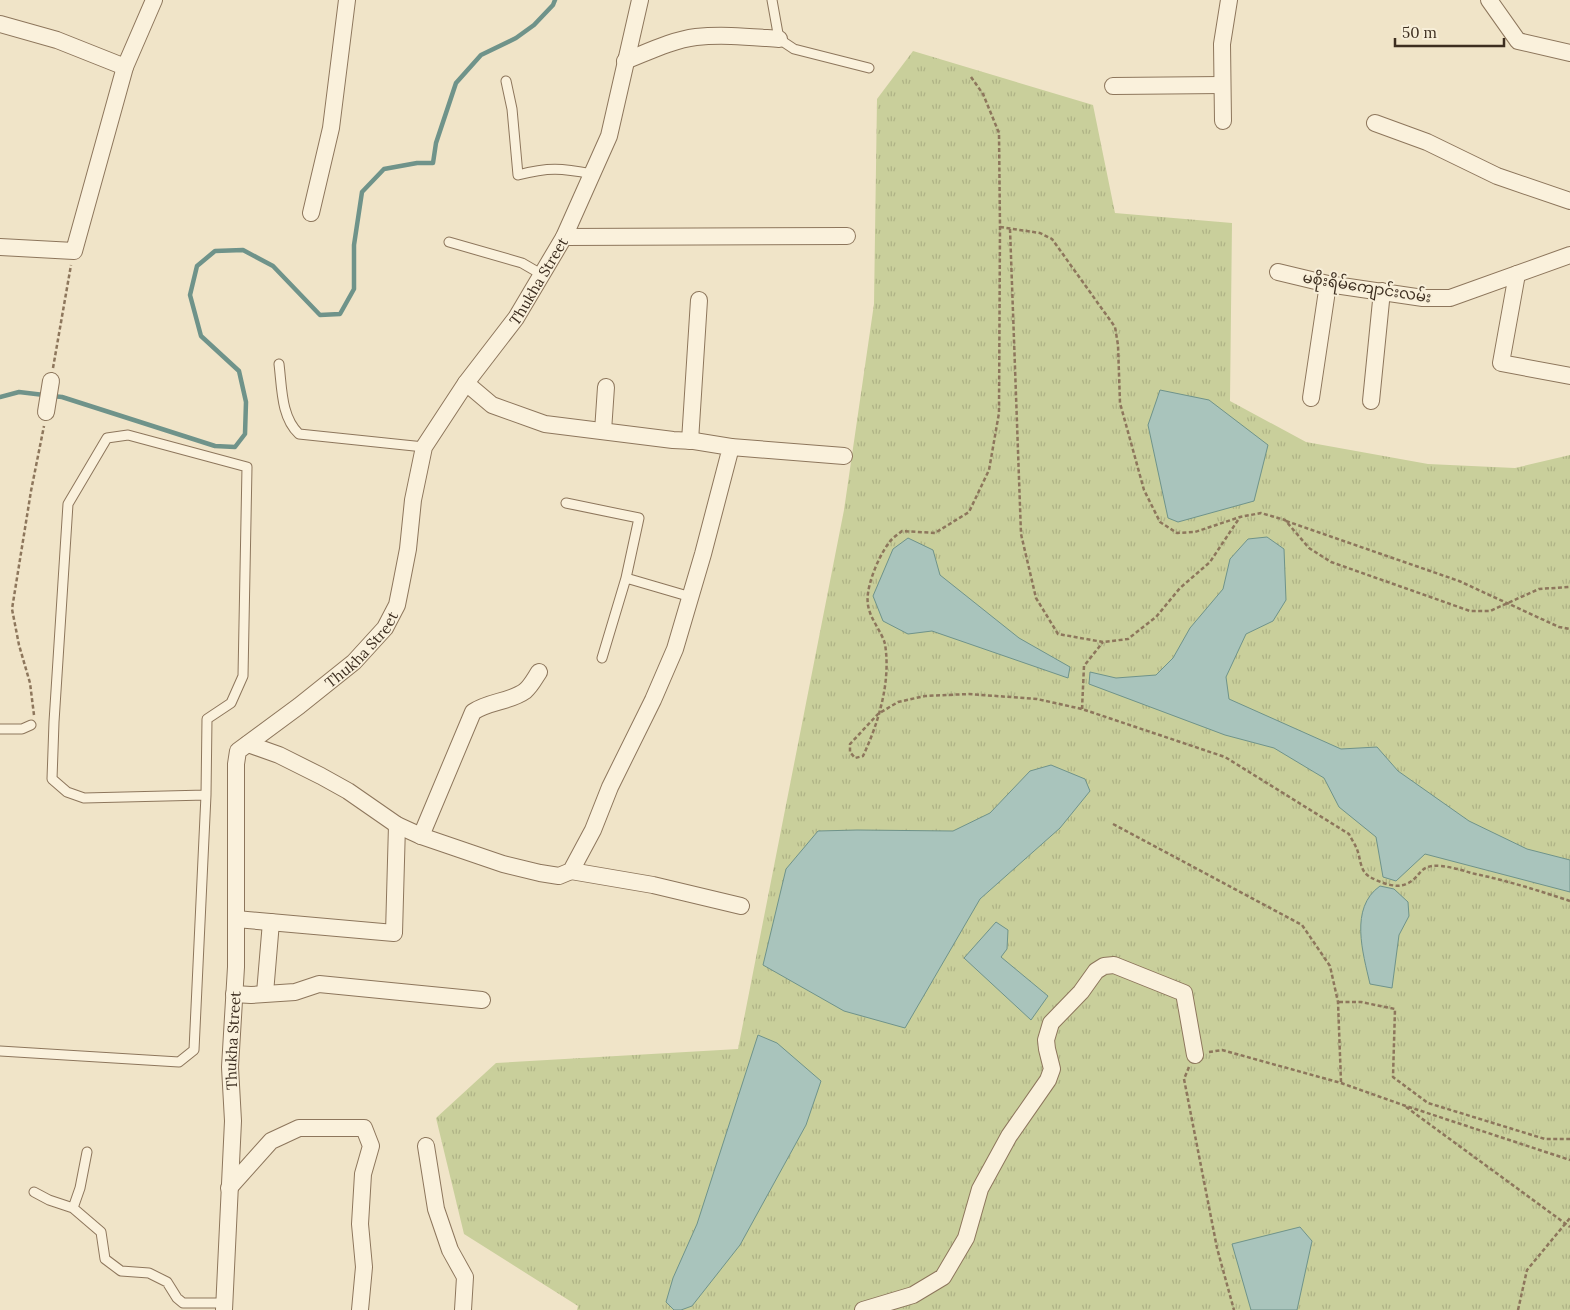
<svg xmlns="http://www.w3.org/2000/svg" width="1570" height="1310" viewBox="0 0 1570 1310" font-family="Lora,'Noto Sans Myanmar',serif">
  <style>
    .grass { fill: url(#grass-tufts) }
    .water { fill: #a9c4bc; stroke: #6f938a }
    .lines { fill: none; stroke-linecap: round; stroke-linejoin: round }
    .stream { stroke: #6f938a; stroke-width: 4.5 }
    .lane-casing { stroke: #8d765c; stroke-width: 11 }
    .street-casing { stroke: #8d765c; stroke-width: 18 }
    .path { stroke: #8d765c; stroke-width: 2.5; stroke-dasharray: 4 2.5; stroke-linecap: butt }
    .lane { stroke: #faf1dc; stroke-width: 9 }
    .street { stroke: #faf1dc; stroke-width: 16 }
    .labels { text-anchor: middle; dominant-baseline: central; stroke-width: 4; stroke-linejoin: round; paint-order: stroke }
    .street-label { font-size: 15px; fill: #3d2e20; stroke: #f7eed8 }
  </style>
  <defs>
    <pattern id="grass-tufts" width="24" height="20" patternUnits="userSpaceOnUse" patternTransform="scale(1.25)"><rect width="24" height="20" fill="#c9cf9b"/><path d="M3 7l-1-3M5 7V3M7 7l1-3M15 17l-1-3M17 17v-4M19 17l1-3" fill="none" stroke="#aeb285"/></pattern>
  </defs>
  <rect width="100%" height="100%" fill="#f0e4c8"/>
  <path class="grass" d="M913,51L1093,105L1115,213L1232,223L1230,401L1306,442L1428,464L1515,468L1570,455V1310H577L578,1306L464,1234L436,1118L496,1063L738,1049L844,510L874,304L877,99Z"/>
  <path class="water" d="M1160,390L1209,400L1268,445L1254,501L1178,522L1168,518L1148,425Z
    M1267,537L1284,549L1286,600L1273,621L1246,634L1226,677L1229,699L1341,749L1377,747L1398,771L1469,821L1527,849L1570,860V892L1425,854L1396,881L1383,877L1376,837L1339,807L1324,778L1274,748L1225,735L1089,684L1090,672L1116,678L1156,675L1173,658L1190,628L1223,589L1230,559L1248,539Z
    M908,538L933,550L940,575L1019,638L1070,667L1068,678L932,631L908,634L883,621L873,596L893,549Z
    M1051,765L1085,779L1090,791L1060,828L980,899L905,1028L844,1011L763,965L786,869L818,831L857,830L953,831L990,813L1030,771Z
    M1380,886L1394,889L1408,902L1409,916L1399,935L1392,988L1370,984C1363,953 1349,908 1380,886Z
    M996,922L1008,930L1007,949L1001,957L1048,996L1031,1020L964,958Z
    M758,1035L777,1043L821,1081L806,1125L740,1245L692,1306L681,1310H674L666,1302L673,1278L697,1224Z
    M1300,1227L1312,1241L1297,1310H1251L1232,1244Z"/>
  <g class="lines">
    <path class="stream" d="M52,396L62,397L215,446L235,447L245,434L246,402L239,371L201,336L190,295L197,266L215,251L243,250L273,266L320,315L340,314L354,289V245L362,192L384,169L417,163H433L436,143L456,83L481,55L516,38L534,25L553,5L555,0
      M0,397L19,392L44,395"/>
    <g class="lane-casing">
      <path id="lane" d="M772,0L779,39L794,49L869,68
        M506,81L512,109L518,175C548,167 562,168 592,174
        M449,242L522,263L541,274
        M279,364C282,388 281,417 299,434L424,447
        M566,503L639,518L626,578
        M602,658L626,578L691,597
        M0,729H22L31,725
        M0,1051L179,1062L194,1050L206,795L207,719L231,703L243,676L247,467L128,435L107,438L68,504L54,722L52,779L67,792L84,798L206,795
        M34,1192L49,1200L73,1208L101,1232L105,1259L121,1271L149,1273L167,1282L177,1298L183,1303H224
        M73,1208L80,1188L87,1152"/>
    </g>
    <g class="street-casing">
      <g id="street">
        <path d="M1489,0L1518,41L1570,53"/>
        <path d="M0,24L57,40L125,67"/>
        <path d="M625,61C648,52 672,40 696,37C723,34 751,37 779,39"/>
        <path d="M1113,86L1222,85"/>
        <path d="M1223,121L1222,44L1229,0"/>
        <path d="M1375,123L1427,142L1497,176L1570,201"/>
        <path d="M311,213L331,128L347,0"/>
        <path d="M564,237L847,236"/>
        <path d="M0,247L74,251L125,67L154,0"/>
        <path d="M1278,272L1328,284L1423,298H1450L1570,255"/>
        <path d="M1517,274L1501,363L1570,376"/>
        <path d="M1311,398L1328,284"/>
        <path d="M1371,401L1382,291"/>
        <path d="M46,412L51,381"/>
        <path d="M603,431L606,387"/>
        <path d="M690,441L699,300"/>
        <path d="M731,447L844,456"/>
        <path d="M248,744L279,755L321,776L348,791L397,825L421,836L503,864L540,873L559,876L571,871L593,830L610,787L653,700L675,649L703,554L731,447L694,441L673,440L545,424L492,405L466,383"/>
        <path d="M421,836L473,712C489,701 510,702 525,691C531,686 535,678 539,672"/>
        <path d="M571,871L653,885L741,906"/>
        <path d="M236,919L394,933L397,825"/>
        <path d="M265,993L271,922"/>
        <path d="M234,994L251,995L295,992L319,984L482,1000"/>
        <path d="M426,1146L436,1209L450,1250L465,1277L463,1310"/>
        <path d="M229,1188L271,1141L299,1128H364L371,1146L363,1174L360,1224L364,1267L360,1310"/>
        <path id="s1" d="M224,1310L233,1121L230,1067L236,967V764L238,751L299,706L354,662L385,628L397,605L401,585L408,549L413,500L424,447L466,383L516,318L564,237L609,136L640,0"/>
        <path d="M863,1310L913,1295L943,1277L966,1238L980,1189L1009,1136L1048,1080L1052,1069L1047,1049L1046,1040L1051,1023L1081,992L1096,971L1104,966L1114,965L1184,993L1195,1055"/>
      </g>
    </g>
    <path class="path" d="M971,77L983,94L999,133L1000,227L999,413L989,470L969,512L935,533L902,531C897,535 891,539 888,544C878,558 865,588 868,605C870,619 882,632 885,644C891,681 879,722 863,756L855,758L850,752V744L878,714L898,702L925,696L969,694L1037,699L1082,709L1225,757L1349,834C1351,838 1354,843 1356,847C1361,857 1359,871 1370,877C1379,882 1396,889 1406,884C1422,878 1417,864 1441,866C1451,867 1462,870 1471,873C1505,880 1537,890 1570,901
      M1000,227L1040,233L1052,239L1115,327L1118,345L1120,403L1144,490L1160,522L1177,533L1195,532L1240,517L1261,513L1285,520L1309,548L1331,562L1470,611H1490L1539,589L1570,587
      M1010,229L1021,534L1036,598L1058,634L1103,642L1128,639L1156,617L1180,588L1210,562L1240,517
      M53,368L71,265
      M1286,521L1459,581L1559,627L1570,629
      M1082,709L1084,666L1103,642
      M34,715L30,683L19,645L12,609L31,491L44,426
      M1113,824L1302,925L1330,966L1338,1002L1341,1082
      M1339,1002H1361L1395,1009L1393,1077L1428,1103L1545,1139H1570
      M1209,1052L1222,1050L1341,1083L1403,1105L1570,1160
      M1189,1067L1184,1079L1217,1248L1234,1310
      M1406,1107L1570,1227
      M1518,1310L1527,1270L1570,1218"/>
    <use href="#lane" class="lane"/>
    <use href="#street" class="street"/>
  </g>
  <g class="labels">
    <g class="street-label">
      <text stroke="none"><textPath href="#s1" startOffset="1140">Thukha Street</textPath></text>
      <text transform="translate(1367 287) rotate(9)">မစိုးရိမ်ကျောင်းလမ်း</text>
      <text stroke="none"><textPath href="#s1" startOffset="720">Thukha Street</textPath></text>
      <text stroke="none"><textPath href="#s1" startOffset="270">Thukha Street</textPath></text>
    </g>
  </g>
  <path d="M1395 38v8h109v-8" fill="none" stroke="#3d2e20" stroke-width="2.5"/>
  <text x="1402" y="38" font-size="15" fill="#3d2e20" stroke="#f7eed8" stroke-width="4" paint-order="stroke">50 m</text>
</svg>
